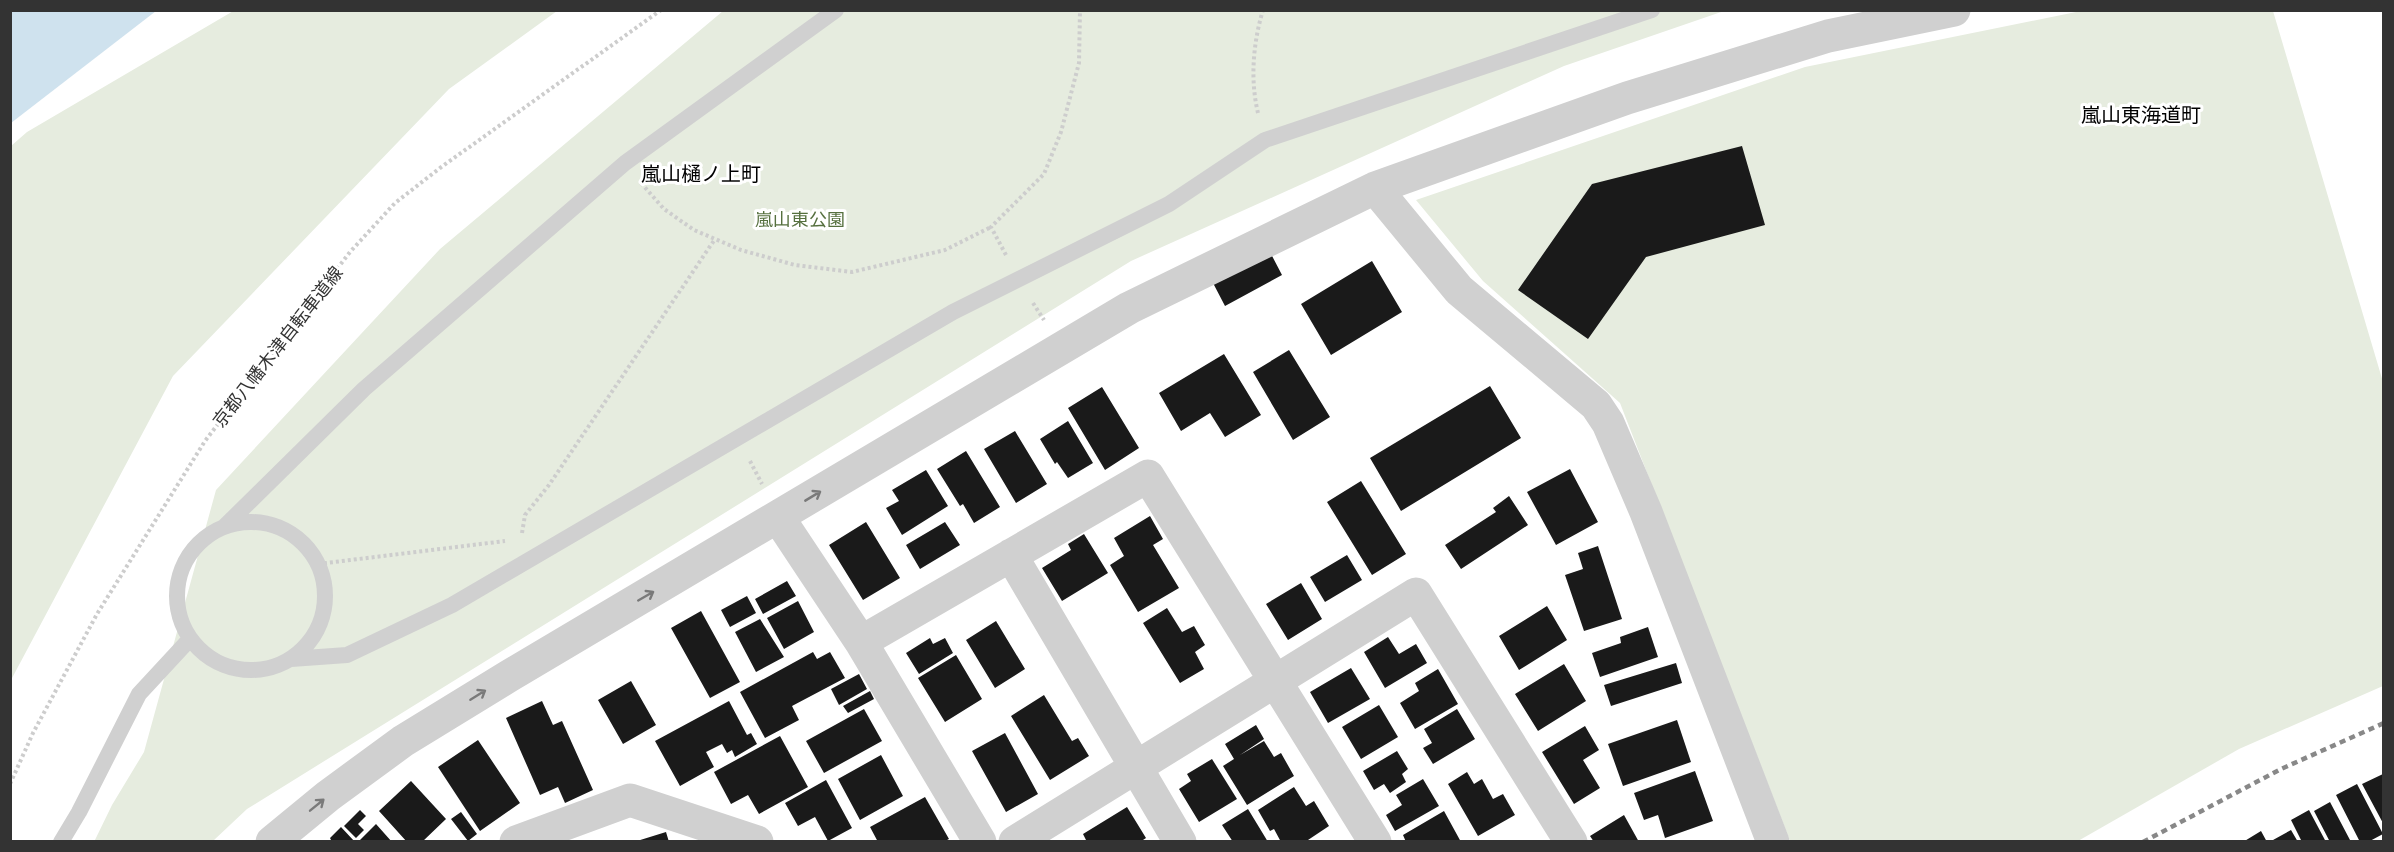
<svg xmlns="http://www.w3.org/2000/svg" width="2394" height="852" viewBox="0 0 2394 852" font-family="Arial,'Noto Sans JP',sans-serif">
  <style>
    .green { fill: #e6ecdf }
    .water { fill: #cfe2ee }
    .building { fill: #1a1a1a }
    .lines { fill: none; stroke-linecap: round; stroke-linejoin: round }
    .path { stroke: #cdcdcd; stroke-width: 4; stroke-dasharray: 3 3; stroke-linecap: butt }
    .lane { stroke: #d0d0d0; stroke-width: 16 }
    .street { stroke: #d0d0d0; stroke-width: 33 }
    .rail { stroke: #888; stroke-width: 4.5; stroke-dasharray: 6 4.5; stroke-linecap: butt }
    .oneway { stroke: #7a7a7a }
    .labels { text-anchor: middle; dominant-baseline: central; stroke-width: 6; stroke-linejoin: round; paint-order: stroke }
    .park-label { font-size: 18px; fill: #56703f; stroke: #fff }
    .street-label { font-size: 18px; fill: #333; stroke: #fff }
    .neighbourhood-label { font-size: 20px; fill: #000; stroke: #fff }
  </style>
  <rect width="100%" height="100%" fill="#fff"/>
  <path class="green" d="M235,10L557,11L449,89L173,376L11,680V146L27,132Z
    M723,11H1724L1564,66L1131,261L247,809L213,841L94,842L112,805L144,752L216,490L440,249Z
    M2081,11H2273L2383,382V686L2239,749L2078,841H1790L1620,403L1483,281L1416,200L1805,67Z"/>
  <path class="water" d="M11,10H156V11L11,123Z"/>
  <path class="building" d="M1742,146L1765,225L1646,257L1588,339L1518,290L1592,184Z
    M1270,252L1282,275L1225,306L1213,283Z
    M1372,261L1402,312L1331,355L1301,304Z
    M1289,350L1330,417L1293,440L1253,372Z
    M1224,354L1261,415L1225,437L1210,413L1181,431L1159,393Z
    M1490,386L1521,438L1401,511L1370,458Z
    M1102,387L1139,448L1105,470L1068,408Z
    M1068,421L1093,463L1068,478L1057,462L1055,464L1040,439Z
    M1015,431L1047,484L1016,503L984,449Z
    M966,451L1000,507L974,523L963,504L960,506L937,469Z
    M1570,469L1598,522L1556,545L1527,492Z
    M926,470L948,506L902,535L886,508L899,501L892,490Z
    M1361,481L1406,554L1372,575L1327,502Z
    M1509,496L1528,525L1461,569L1445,545L1496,512L1493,508Z
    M1150,516L1163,539L1153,545L1179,588L1138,612L1110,565L1124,556L1114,538Z
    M866,522L900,578L863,600L829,545Z
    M945,522L960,545L920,569L906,545Z
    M1084,534L1108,573L1062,601L1042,568L1071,550L1068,544Z
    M1598,546L1622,619L1584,631L1565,575L1583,569L1578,553Z
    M1347,555L1362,580L1325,602L1310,577Z
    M787,581L796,596L763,614L755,599Z
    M1301,583L1322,619L1288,640L1266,604Z
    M747,596L756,613L730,627L721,610Z
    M798,601L814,632L784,649L767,618Z
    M1547,606L1567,640L1519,670L1499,636Z
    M1167,608L1182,632L1194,626L1205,645L1195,652L1204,669L1180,683L1143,623Z
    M701,611L740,682L710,698L671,628Z
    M760,619L784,657L756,672L735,632Z
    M996,621L1025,669L995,688L966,640Z
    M1648,627L1658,657L1600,677L1592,653L1621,643L1620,637Z
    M1388,637L1399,654L1416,644L1427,663L1385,688L1364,652Z
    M930,638L933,644L945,638L953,653L919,674L906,653Z
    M813,652L817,659L830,652L845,678L792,706L799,720L765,738L740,692Z
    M956,655L982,699L945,722L918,678Z
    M1676,663L1682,683L1611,706L1604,685Z
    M1564,664L1586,701L1538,731L1515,694Z
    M1351,668L1370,699L1328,723L1310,692Z
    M1438,669L1458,704L1415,729L1400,703L1419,691L1415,683Z
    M859,674L867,689L839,705L831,689Z
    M631,681L656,725L623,744L598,700Z
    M870,691L874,699L848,713L843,706Z
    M1044,695L1072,741L1078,738L1089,756L1050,780L1011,716Z
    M542,701L553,725L562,721L593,790L565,803L558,787L540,795L506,718Z
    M729,701L747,735L751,733L757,744L735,757L732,750L727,753L722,744L706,752L714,767L680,786L655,741Z
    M1379,705L1398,737L1361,759L1342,727Z
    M864,709L882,741L824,773L806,741Z
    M1457,709L1475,739L1433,764L1423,748L1432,743L1424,729Z
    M1677,720L1691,762L1623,786L1608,744Z
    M1256,725L1264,739L1240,755L1264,741L1274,757L1281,753L1294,776L1247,805L1223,766L1234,759L1225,744Z
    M1585,726L1599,750L1583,760L1600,788L1574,804L1542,752Z
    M1005,733L1038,794L1006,812L972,751Z
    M780,736L808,787L759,814L748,795L731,804L714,772Z
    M478,740L520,803L480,831L438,767Z
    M1397,751L1408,769L1402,774L1406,782L1390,793L1384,784L1374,790L1363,771Z
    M881,755L903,796L860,820L838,779Z
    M1212,759L1237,799L1199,822L1179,789L1191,781L1187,774Z
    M1695,771L1713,821L1665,838L1658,815L1644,820L1634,793Z
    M1467,772L1474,784L1482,779L1493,799L1503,794L1515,815L1478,836L1448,784Z
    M2383,774L2384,775V825L2362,784Z
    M1423,779L1439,806L1395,831L1386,815L1402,805L1396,795Z
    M826,780L852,828L828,841L815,817L798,826L785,803Z
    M411,781L446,819L422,842H407L379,811Z
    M2357,784L2383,834L2368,842H2360L2336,795Z
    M1294,787L1306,806L1314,801L1329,826L1305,842H1281L1274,829L1270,831L1258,810Z
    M925,797L949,839L943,842L904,840L878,842L870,827Z
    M2330,802L2350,840L2348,842H2330L2314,811Z
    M1127,807L1146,838L1140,842H1087L1083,834Z
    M1248,809L1265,837L1268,842H1233L1222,825Z
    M360,810L366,816L358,824L364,830L356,838L344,826Z
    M2309,810L2326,842H2302L2291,820Z
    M1444,811L1461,842H1406L1403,835Z
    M461,812L477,834L468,841L451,819Z
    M1624,815L1639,842H1594L1590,836Z
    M376,824L392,842H358Z
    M341,827L355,842H332L330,838Z
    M2291,830L2298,842H2274L2273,840Z
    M2261,831L2267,842H2243Z
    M666,832L669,842H637V841Z"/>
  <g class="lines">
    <path class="path" d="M1258,113C1250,80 1253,43 1263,10
      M641,183L664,209L694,230L741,250L795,265L852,272L945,250L991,227
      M1006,255L991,227L1044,174L1061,132L1079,63L1080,10
      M1033,303L1044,320
      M750,461L762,484
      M522,533L525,515L549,485L715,239
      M318,564L505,541
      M10,784L33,733L97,614L205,441L350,252L395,203L440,168L661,10"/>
    <path class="lane" d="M177 596a74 74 0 1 1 148 0a74 74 0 1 1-148 0Z
      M225,526L364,389L625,163L836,10
      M291,659L347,655L452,605L953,312L1169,204L1265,140L1652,10
      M61,842L79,812L139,694L189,640"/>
    <path class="street" d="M1375,188L1459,290L1596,405L1608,423L1646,512L1773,842
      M778,517L861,642L980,842
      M1011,555L1180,842
      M861,642L1148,476L1375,842
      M272,842L328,796L403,741L509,676L1129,308L1375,188L1627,98L1828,36L1954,10
      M516,842L630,800L757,842
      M1015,842L1416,594L1571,842"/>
    <path class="rail" d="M2143,842L2281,769L2384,723"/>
  </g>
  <defs><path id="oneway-shaft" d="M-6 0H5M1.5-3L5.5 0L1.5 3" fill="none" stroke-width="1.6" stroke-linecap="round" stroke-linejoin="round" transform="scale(1.5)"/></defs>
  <g class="oneway">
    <use href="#oneway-shaft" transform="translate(813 496) rotate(-31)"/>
    <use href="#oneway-shaft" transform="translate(646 596) rotate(-30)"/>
    <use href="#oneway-shaft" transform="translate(478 695) rotate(-32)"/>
    <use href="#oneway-shaft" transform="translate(317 805) rotate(-39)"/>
  </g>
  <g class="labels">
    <g class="park-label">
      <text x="800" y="220">嵐山東公園</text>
    </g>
    <g class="street-label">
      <text transform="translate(278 347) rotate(-52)">京都八幡木津自転車道線</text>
    </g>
    <g class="neighbourhood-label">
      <text x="2141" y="115">嵐山東海道町</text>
      <text x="701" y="174">嵐山樋ノ上町</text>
    </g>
  </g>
  <rect width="2394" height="852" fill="none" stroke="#333333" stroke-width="24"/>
</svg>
